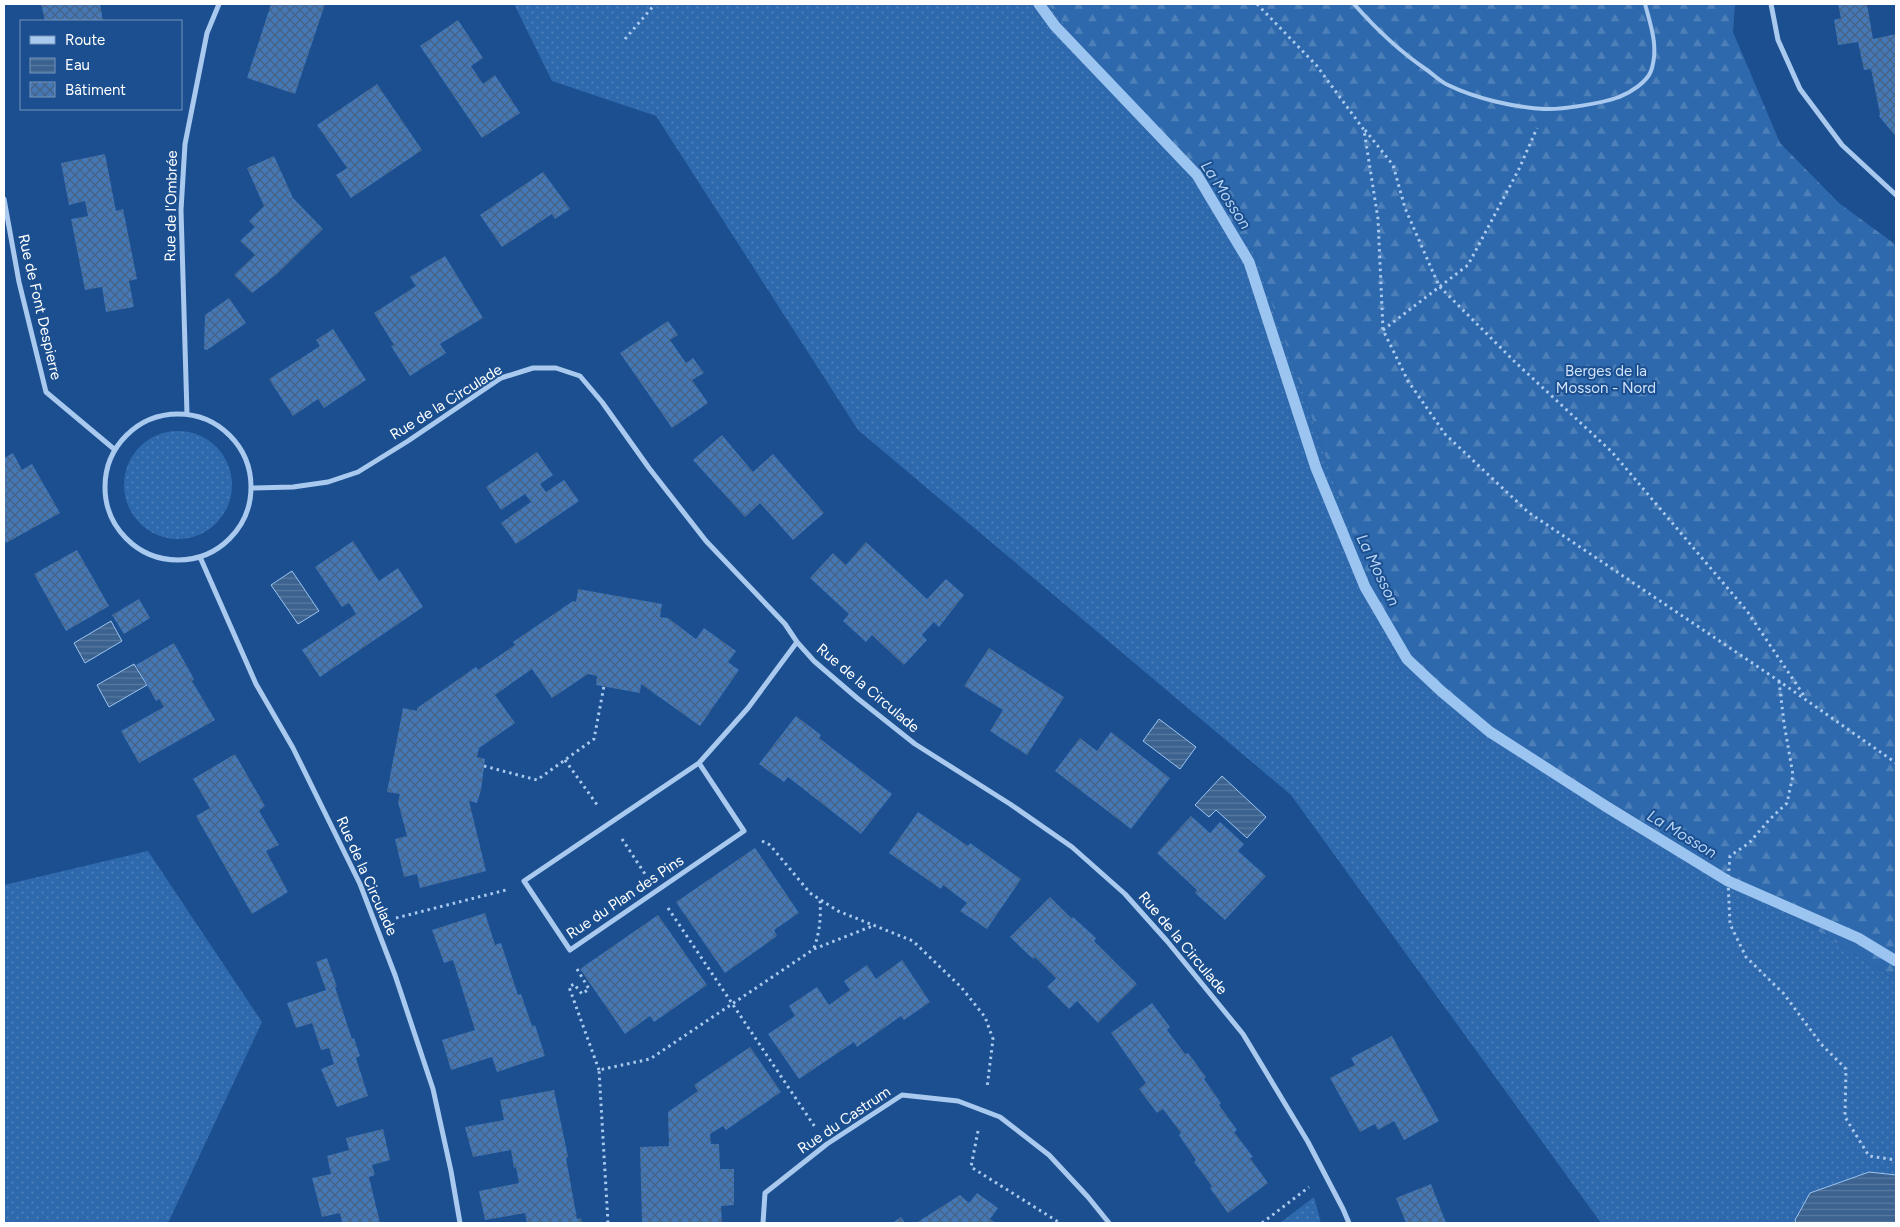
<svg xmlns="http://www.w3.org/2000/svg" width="1900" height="1227" viewBox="0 0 1900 1227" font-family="Figtree,sans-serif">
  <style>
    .grass { fill: url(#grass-dots) }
    .forest { fill: url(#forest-firs) }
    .water { fill: url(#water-rules); stroke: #9cc4f0 }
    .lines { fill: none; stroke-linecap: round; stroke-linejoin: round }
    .stream { stroke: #9cc4f0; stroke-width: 11 }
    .building { fill: url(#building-cross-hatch) }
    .path { stroke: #a9c9ee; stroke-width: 3; stroke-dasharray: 2.5 4; stroke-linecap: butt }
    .service { stroke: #a9c9ee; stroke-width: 4 }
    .minor { stroke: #a9c9ee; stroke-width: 5 }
    .labels { text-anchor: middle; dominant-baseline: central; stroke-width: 4; stroke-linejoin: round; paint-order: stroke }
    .street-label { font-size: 15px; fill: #fff; stroke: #1b4f8f }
    .park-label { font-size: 15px; fill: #cfe3fa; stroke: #1b4f8f }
    .water-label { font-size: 16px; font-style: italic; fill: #b5d3f5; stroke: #1b4f8f }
  </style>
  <defs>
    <pattern id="grass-dots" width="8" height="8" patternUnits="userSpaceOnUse" patternTransform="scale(1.25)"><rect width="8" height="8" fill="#2e69ad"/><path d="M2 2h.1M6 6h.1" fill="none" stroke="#4d80b9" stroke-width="1.8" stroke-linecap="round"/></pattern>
    <pattern id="forest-firs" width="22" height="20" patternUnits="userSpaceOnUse" patternTransform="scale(1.25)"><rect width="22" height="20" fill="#2e69ad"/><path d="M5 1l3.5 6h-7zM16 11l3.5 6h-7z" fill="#4d80b9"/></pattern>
    <pattern id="water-rules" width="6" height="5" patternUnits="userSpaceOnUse" patternTransform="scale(1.25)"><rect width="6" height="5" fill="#3c6290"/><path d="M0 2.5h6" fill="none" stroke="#597aa1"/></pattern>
    <pattern id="building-cross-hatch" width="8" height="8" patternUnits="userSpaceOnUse" patternTransform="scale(1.25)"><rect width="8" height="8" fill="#4478b7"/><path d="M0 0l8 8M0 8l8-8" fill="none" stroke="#486282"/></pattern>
  </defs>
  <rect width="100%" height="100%" fill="#1b4f8f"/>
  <path class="grass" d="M514,4H1048L1254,253L1401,671L1896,980V1223H1601L1291,795L858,430L656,116L552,81Z
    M124 485a54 54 0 1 1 108 0a54 54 0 1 1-108 0Z
    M148,851L262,1022L168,1223H4V885Z
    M1314,1197L1321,1223H1280Z"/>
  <path class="forest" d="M1048,4H1735L1733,32L1780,143L1839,203L1896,245V980L1401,671L1254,253Z"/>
  <path class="water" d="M292,571L319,611L298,624L271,585Z
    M111,621L122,641L85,663L74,643Z
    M134,664L147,685L109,707L97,685Z
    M1159,719L1196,747L1180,769L1143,741Z
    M1222,776L1266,817L1247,838L1216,810L1209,817L1195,805Z
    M1869,1172L1896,1175V1223H1796L1795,1220L1810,1193Z"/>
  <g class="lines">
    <path class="stream" d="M1039,4L1055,26L1197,175L1249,262L1316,468L1365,587L1407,659L1441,691L1490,732L1607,807L1728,881L1858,938L1896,961"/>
  </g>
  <path class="building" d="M41,4H100L103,21H45Z
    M271,4H325L295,94L247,78Z
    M1838,4H1867L1873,39L1896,34V137L1879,116L1880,114L1871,69L1864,70L1858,42L1838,45L1834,20L1841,18Z
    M458,20L483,58L471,66L483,84L495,75L520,113L482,138L420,46Z
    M377,84L422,150L351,198L336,175L347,168L317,125Z
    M105,154L116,211L123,209L137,279L129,281L134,307L106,312L102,287L85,290L71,219L88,216L85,201L69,205L61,163Z
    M274,156L293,198L323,229L277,274L252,293L234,275L255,255L240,241L255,227L249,221L264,206L247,168Z
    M543,172L570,209L555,219L552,214L502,247L480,215Z
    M445,256L483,318L440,344L446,353L410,376L391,346L394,345L374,313L416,286L410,277Z
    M229,298L246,323L207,350L204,349L205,315Z
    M668,321L678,335L670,340L686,363L693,358L704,373L692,380L708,403L672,428L620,353Z
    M333,329L366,380L324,408L318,399L293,416L269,379L320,346L316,340Z
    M722,435L753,472L773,454L824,513L793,540L760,503L745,517L693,460Z
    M537,452L553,475L540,484L546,492L564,480L579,501L516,544L501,523L531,502L525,494L501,510L486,487Z
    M13,453L22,470L32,464L60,513L6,543L4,538V458Z
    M353,541L379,581L398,568L423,607L320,677L302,650L356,614L349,603L342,607L315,567Z
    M866,542L927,599L946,579L964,595L939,627L934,622L922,635L927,640L904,665L872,635L866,642L843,621L849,614L810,578L833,553L846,565Z
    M77,550L109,606L66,631L34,574Z
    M578,589L662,604L660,617L668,618L696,639L704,628L736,651L728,662L739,670L700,726L641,684L640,693L596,685L597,676L588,674L552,698L532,669L495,695L515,723L479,748L477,757L485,759L481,790L477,803L469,801L486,871L420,888L417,874L404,877L395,839L407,836L398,802L400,794L387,792L403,708L417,711V708L476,667L478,670L515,645L513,642L573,601L576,602Z
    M139,599L150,618L124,634L112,615Z
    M174,643L194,679L192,681L215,720L139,763L121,731L164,707L159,699L156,701L136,665Z
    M989,648L1064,697L1027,755L990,731L1003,710L964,686Z
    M796,716L821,735L819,738L892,794L861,834L788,777L784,782L759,764Z
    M1111,732L1170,778L1131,829L1055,771L1080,738L1097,751Z
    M235,754L265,806L259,811L279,845L266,851L288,892L252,914L196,816L210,808L193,779Z
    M918,812L968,846L970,843L1021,879L987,929L960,911L967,903L943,885L941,889L889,853Z
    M1191,816L1210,833L1220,822L1244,844L1238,851L1266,876L1225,920L1195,893L1197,890L1157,853Z
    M755,848L799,913L774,930L777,936L725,973L676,902Z
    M1050,897L1071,918L1073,917L1096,938L1094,941L1137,984L1098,1023L1077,1001L1069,1009L1047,987L1056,978L1035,957L1033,959L1010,937Z
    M485,913L495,945L501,943L518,995L521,994L532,1026L535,1025L545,1056L497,1072L492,1057L451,1070L442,1040L475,1030L453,960L444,963L432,930Z
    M658,915L707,985L654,1022L650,1016L625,1034L580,969Z
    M327,958L337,987H335L352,1039L354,1038L360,1056L356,1058L368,1096L337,1107L321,1069L334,1064L329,1048L321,1050L312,1023L296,1028L287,1003L326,990L316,962Z
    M902,960L930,1002L904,1020L901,1016L857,1047L854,1042L799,1079L768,1034L795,1016L789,1006L817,987L829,1005L850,990L844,981L867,965L876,979Z
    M1152,1003L1170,1027L1167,1030L1185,1054L1188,1053L1206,1077L1204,1079L1221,1103L1219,1105L1237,1130L1234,1132L1253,1157L1250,1158L1268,1183L1228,1213L1210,1188L1212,1186L1194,1162L1196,1160L1179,1135L1181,1133L1163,1109L1157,1113L1139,1089L1146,1083L1111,1033Z
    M1392,1036L1439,1121L1404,1140L1394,1121L1378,1130L1375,1124L1360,1132L1330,1078L1355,1065L1351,1058Z
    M750,1047L781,1092L726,1130L723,1126L710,1134L711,1144H719L720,1169H734V1205L721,1206L722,1223H642L640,1147L669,1146L668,1112L698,1091L694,1085Z
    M554,1090L568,1157L566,1158L577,1219L581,1218L582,1223H527L525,1213L485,1220L479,1191L519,1183L516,1167L514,1168L511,1150L473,1157L465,1127L504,1120L500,1100Z
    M383,1129L390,1160L372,1165L375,1175L369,1177L380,1223H342L340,1213L322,1217L312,1178L331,1174L327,1156L349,1150L346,1138Z
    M1431,1184L1446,1223H1406L1396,1198Z
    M977,1193L998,1208L990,1219L996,1223H916L960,1195L969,1203Z
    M901,1217L905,1223H892Z"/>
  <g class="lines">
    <path class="path" d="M1257,4L1317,66L1364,130L1378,219L1383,330L1408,381L1445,434L1528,512L1779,681L1896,763
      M625,39L655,4
      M1365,130L1393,165L1405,208L1439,286L1514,361L1612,452L1747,611L1805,697
      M1383,330L1468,265L1519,169L1537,128
      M1779,681L1784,723L1793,775L1787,803L1770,819L1749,843L1730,856L1728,881L1730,924L1746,957L1784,994L1821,1044L1846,1069L1845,1117L1869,1156L1896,1160
      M565,760L598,806
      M484,766L537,780L594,739L604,686
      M622,839L645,874
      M762,841L770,845L810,893L838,911L913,941L961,987L985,1017L993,1039L987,1088
      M668,908L815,1127
      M396,918L506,890
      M814,948C820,931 821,917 820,900
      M577,969L589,989L582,994L574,984L569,987L599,1070
      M978,1131L971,1167L1060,1223
      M608,1223L599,1070L650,1059L814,949L875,925
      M1262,1223L1309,1187"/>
    <path class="service" d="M1354,4C1376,29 1399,51 1427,70C1434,75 1441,82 1448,85C1477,99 1513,107 1544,109C1560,110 1604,103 1619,97C1630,93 1647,82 1651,71C1659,48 1651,26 1645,4"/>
    <path class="minor" d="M1771,4L1778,40L1800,89L1842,145L1896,195
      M4,199L19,282L46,392L114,449
      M187,414L181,210L185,144L207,33L219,4
      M105 487a73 73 0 1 1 146 0a73 73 0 1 1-146 0Z
      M251,488L293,487L328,482L358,472L408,441L501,378L533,368H556L580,376L602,402L649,468L706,541L785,624L797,642L814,661L857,698L915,744L1010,804L1072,847L1125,894L1167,941L1243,1034L1308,1142L1343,1209L1349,1223
      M200,557L256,684L293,748L360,884L395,975L433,1089L451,1171L460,1223
      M699,763L744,831L570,950L524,881L699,763L748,708L797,642
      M763,1223L765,1193L827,1144L902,1095L958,1101L1000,1117L1049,1155L1088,1197L1109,1223"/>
  </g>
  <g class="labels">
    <g class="street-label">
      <text transform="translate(171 206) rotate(-89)">Rue de l'Ombrée</text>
      <text transform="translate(40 307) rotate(77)">Rue de Font Despierre</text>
      <text transform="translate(446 402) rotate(-32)">Rue de la Circulade</text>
      <text transform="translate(868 688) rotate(40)">Rue de la Circulade</text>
      <text transform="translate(367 876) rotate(66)">Rue de la Circulade</text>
      <text transform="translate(625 897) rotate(-34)">Rue du Plan des Pins</text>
      <text transform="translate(1183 943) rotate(50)">Rue de la Circulade</text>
      <text transform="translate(844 1120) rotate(-34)">Rue du Castrum</text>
    </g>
    <g class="park-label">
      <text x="1606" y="371">Berges de la<tspan x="1606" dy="17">Mosson - Nord</tspan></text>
    </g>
    <g class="water-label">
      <text transform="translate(1226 195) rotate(57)">La Mosson</text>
      <text transform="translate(1378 570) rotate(64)">La Mosson</text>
      <text transform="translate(1682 834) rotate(31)">La Mosson</text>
    </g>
  </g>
  <rect width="1900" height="1227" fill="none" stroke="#ffffff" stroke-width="10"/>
  <rect x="20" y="20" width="162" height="90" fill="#1b4f8f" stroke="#7695bc"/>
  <rect x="30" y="36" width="25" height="8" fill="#a9c9ee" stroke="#7695bc"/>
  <text x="65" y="45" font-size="15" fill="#ffffff">Route</text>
  <rect x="30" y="58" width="25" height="15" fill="url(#water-rules)" stroke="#7695bc"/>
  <text x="65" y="70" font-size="15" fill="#ffffff">Eau</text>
  <rect x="30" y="82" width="25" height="15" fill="url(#building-cross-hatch)" stroke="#7695bc"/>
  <text x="65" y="95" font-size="15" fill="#ffffff">Bâtiment</text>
</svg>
